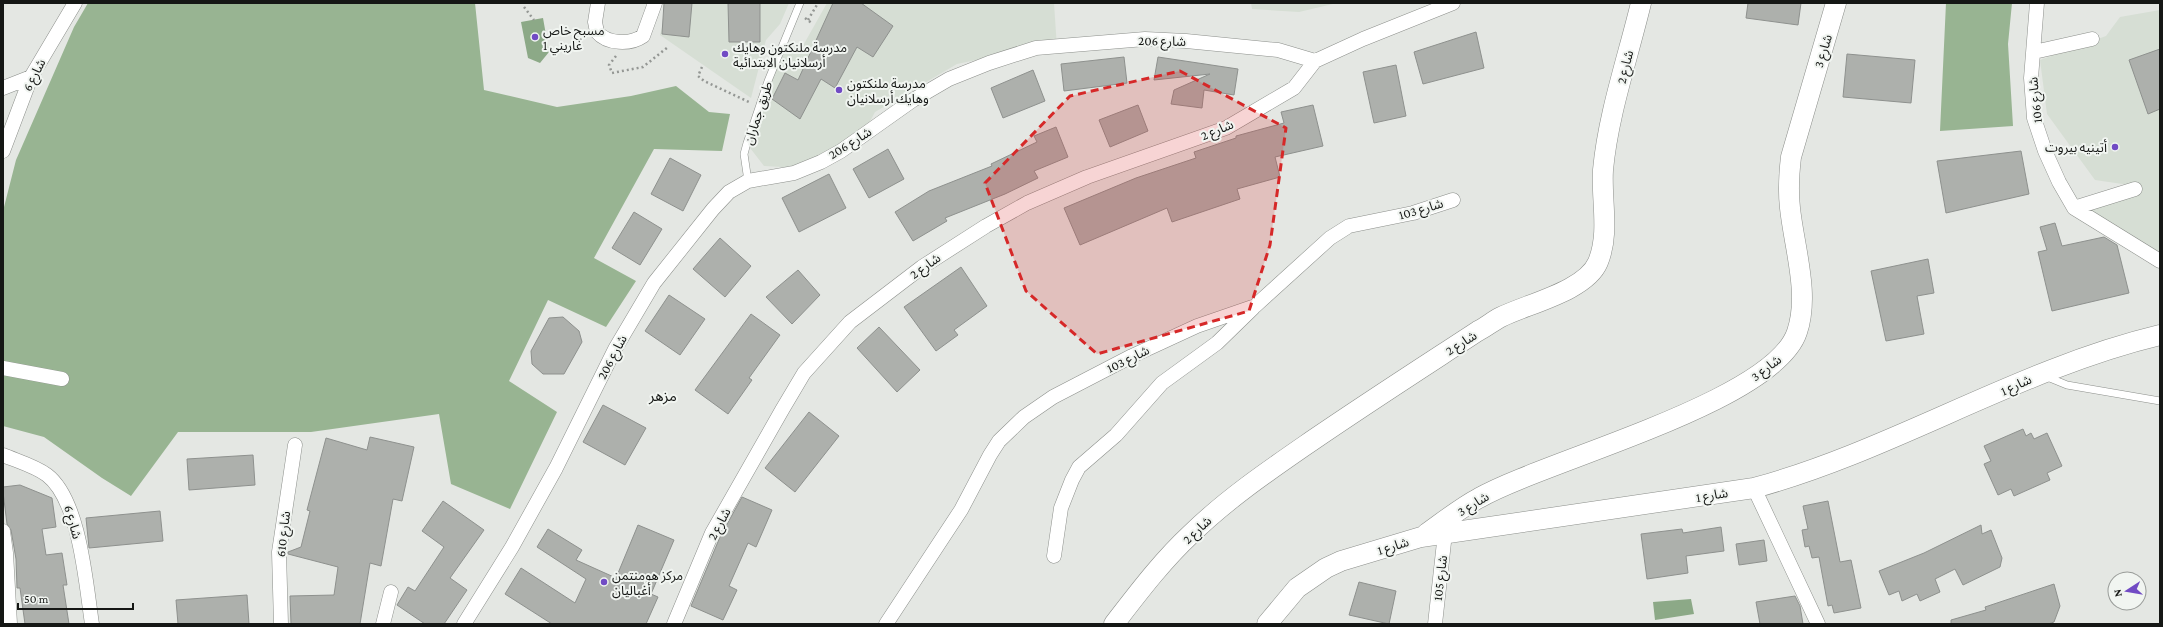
<svg xmlns="http://www.w3.org/2000/svg" width="2163" height="627" viewBox="0 0 2163 627" font-family="'Crimson Pro','Noto Sans Arabic',serif">
  <style>
    .built { fill: #d6ded4 }
    .forest { fill: #98b492 }
    .water { fill: #8ca987 }
    .building { fill: #adb0ac; stroke: #8e918e }
    .lines { fill: none; stroke-linecap: round; stroke-linejoin: round }
    .lane-casing { stroke: #8c8f8b; stroke-width: 8 }
    .street-casing { stroke: #8c8f8b; stroke-width: 15 }
    .secondary-casing { stroke: #8c8f8b; stroke-width: 21 }
    .path { stroke: #949794; stroke-width: 2.5; stroke-dasharray: 2 3; stroke-linecap: butt }
    .lane { stroke: #fff; stroke-width: 7 }
    .street { stroke: #fff; stroke-width: 14 }
    .secondary { stroke: #fff; stroke-width: 20 }
    .marked { fill: #d62828; fill-opacity: 0.2; stroke: #d62828; stroke-width: 3; stroke-dasharray: 8 5; stroke-linejoin: round }
    .poi-dot { fill: #714bc4; stroke: #f1f5f1; stroke-width: 1.5 }
    .labels { text-anchor: middle; dominant-baseline: central; stroke-width: 4; stroke-linejoin: round; paint-order: stroke }
    .poi-label { font-size: 13px; fill: #151715; stroke: #f1f5f1; text-anchor: start }
    .street-label { font-size: 13px; fill: #151715; stroke: #f1f5f1 }
    .quarter-label { font-size: 15px; fill: #151715; stroke: #f1f5f1 }
  </style>
  <rect width="100%" height="100%" fill="#e4e7e3"/>
  <path class="built" d="M668,3H789L780,24L766,40L751,98L660,35Z
    M827,3H1054L1057,48L1015,52L957,64L875,112L867,127L800,168L764,166L747,144L784,42L800,51Z
    M1251,3H1337L1299,12L1252,9Z
    M2160,10V256L2076,208L2143,187L2095,180L2047,114L2040,60L2106,36L2120,17Z"/>
  <path class="forest" d="M88,3H475L484,90L557,107L631,96L676,86L709,112L730,114L722,151L654,149L594,258L636,281L606,327L548,300L509,381L557,412L510,509L451,484L439,414L311,432H178L131,496L102,478L44,437L3,426V211L16,160L74,27Z
    M1946,3H2012L2008,44L2013,126L1940,131Z"/>
  <path class="water" d="M543,18L549,52L540,63L528,58L521,22Z
    M1691,599L1694,614L1655,620L1653,602Z"/>
  <path class="building" d="M664,3H692L689,37L662,34Z
    M728,3H760V42H729Z
    M833,3H861L893,26L873,57L857,47L835,88L821,79L800,119L772,99L785,73L798,80Z
    M1748,3H1801L1798,25L1746,18Z
    M1476,32L1484,68L1423,84L1414,52Z
    M2160,49V109L2148,114L2129,60Z
    M1847,54L1915,60L1911,103L1843,97Z
    M1124,57L1127,83L1064,91L1061,64Z
    M1158,57L1238,69L1234,95L1204,90L1202,108L1171,104L1174,90L1210,74L1154,80Z
    M1396,65L1406,116L1374,123L1363,72Z
    M1033,70L1045,101L1003,118L991,88Z
    M1138,105L1148,131L1110,147L1099,120Z
    M1313,105L1323,146L1275,157L1280,177L1237,189L1240,199L1172,222L1167,208L1080,245L1064,208L1136,178L1196,158L1194,152L1236,138V136L1284,123L1281,112Z
    M1056,127L1068,157L1034,171L1038,178L1005,194L945,218L947,221L913,241L895,212L929,191L992,166L991,164L1037,142L1034,136Z
    M888,149L904,179L869,198L853,169Z
    M2021,151L2029,194L1946,213L1937,161Z
    M670,158L701,175L683,211L651,194Z
    M829,174L846,208L799,232L782,198Z
    M634,212L662,229L640,265L612,248Z
    M2055,223L2062,246L2104,237L2117,245L2129,293L2052,311L2038,252L2047,250L2040,227Z
    M720,238L751,266L725,297L693,269Z
    M1928,259L1934,293L1917,296L1924,334L1886,341L1871,271Z
    M961,267L987,306L954,330L958,335L936,351L904,307Z
    M798,270L820,295L792,324L766,297Z
    M669,295L705,319L680,355L645,331Z
    M751,314L780,335L749,378L752,380L728,414L695,390Z
    M563,317L579,331L582,342L564,374H543L532,364L531,351L549,318Z
    M879,327L920,370L897,392L857,348Z
    M603,405L646,428L625,465L583,442Z
    M809,412L839,436L795,492L765,468Z
    M2023,429L2026,436L2031,433L2034,439L2047,433L2062,466L2047,473L2050,480L2014,496L2011,489L1998,495L1984,464L1991,461L1984,446Z
    M370,437L414,447L402,501L393,499L381,566L370,563L360,624H291L290,596L334,595L338,567L288,554V552L301,547L310,511L307,510L326,438L367,450Z
    M253,455L255,485L189,490L187,459Z
    M20,485L52,498L56,527L42,529L46,555L62,553L67,585H63L69,624H25L20,588H17L16,559L11,530L7,524L3,492V487Z
    M742,497L772,510L756,547L748,543L729,586L737,590L723,620L691,606L720,537Z
    M443,501L484,530L450,578L467,590L444,624H425L397,605L408,587L415,591L444,547L422,531Z
    M1828,501L1840,562L1851,560L1861,608L1834,613L1832,605L1828,606L1819,557L1812,558L1809,546L1805,547L1802,530L1808,529L1803,506Z
    M160,511L163,541L89,548L86,518Z
    M638,525L674,540L651,594L658,597L646,624H552L505,594L521,568L575,603L586,579L537,547L548,529L582,550L576,560L616,578Z
    M1981,525L1982,534L1991,530L2002,558L2000,567L1963,585L1955,569L1935,579L1940,592L1920,601L1917,594L1902,601L1899,591L1889,595L1879,571L1924,553Z
    M1721,527L1724,551L1686,556L1688,573L1647,579L1641,534L1682,529L1683,533Z
    M1764,540L1767,561L1739,565L1736,544Z
    M1359,582L1396,591L1389,624L1349,615Z
    M2054,584L2060,606L2054,622L2048,624H1951V620L1986,610L1985,607Z
    M247,595L249,624H178L176,600Z
    M1795,596L1800,606L1803,624H1760L1756,602Z"/>
  <g class="lines">
    <g class="lane-casing">
      <path id="lane" d="M748,181L744,154L747,143L768,81L800,3
        M2045,376L2067,385L2160,401"/>
    </g>
    <g class="street-casing">
      <path id="street" d="M598,3L595,22L597,32C607,44 630,45 643,36L655,3
        M2037,3L2031,78L2034,118L2045,151L2059,182L2074,208L2160,261
        M2034,52L2092,39
        M3,88L31,77
        M3,151L31,77L75,3
        M2074,208L2135,189
        M3,368L62,379
        M3,455C17,461 35,466 47,475C80,500 86,585 92,624
        M1754,488L1818,624
        M3,531L6,553L10,624
        M1054,556L1061,508L1072,480L1079,467L1116,435L1162,383L1217,343L1253,308
        M281,624L279,552L295,445
        M383,624L391,592
        M464,624L512,547L556,468L615,349L654,283L713,209L729,192L748,181L794,173L821,162L841,151L913,100L949,79L989,63L1036,48L1145,39L1186,41L1278,50L1315,61L1363,39L1453,3
        M674,624L712,533L782,410L804,373L850,322L922,267L986,226L1027,203L1087,177L1226,128L1294,88L1315,61
        M886,624L961,510L990,455L999,441L1024,417L1053,397L1132,356L1197,326L1255,306L1330,238L1349,226L1413,213L1453,200
        M1435,624L1445,533"/>
    </g>
    <g class="secondary-casing">
      <path id="secondary" d="M1426,534C1443,522 1460,508 1479,498C1546,460 1774,402 1797,332C1810,294 1794,247 1790,208C1788,191 1789,174 1791,157L1836,3
        M1114,624C1138,593 1162,561 1191,534C1228,498 1271,469 1313,440C1367,403 1423,367 1478,331C1486,327 1493,321 1501,317C1527,304 1586,291 1598,262C1610,233 1601,200 1603,170C1608,115 1628,57 1641,3
        M1267,624L1297,588L1326,568L1341,561L1421,537L1754,488C1894,450 2018,369 2160,335"/>
    </g>
    <path class="path" d="M524,7L534,20
      M805,18L813,24
      M808,20L818,3
      M616,56L609,65L612,73L643,67L668,47
      M702,67L698,76L704,81L749,102"/>
    <use href="#lane" class="lane"/>
    <use href="#street" class="street"/>
    <use href="#secondary" class="secondary"/>
  </g>
  <path class="marked" d="M1180,71L1286,128L1270,245L1249,311L1097,354L1026,291L985,183L1070,96Z"/>
  <g class="poi-dot">
    <circle cx="535" cy="37" r="4"/>
    <circle cx="725" cy="54" r="4"/>
    <circle cx="839" cy="90" r="4"/>
    <circle cx="2115" cy="147" r="4"/>
    <circle cx="604" cy="582" r="4"/>
  </g>
  <g class="labels">
    <g class="poi-label">
      <text x="543" y="30">مسبح خاص<tspan x="543" dy="15">غاريني 1</tspan></text>
      <text x="733" y="47">مدرسة ملنكتون وهايك<tspan x="733" dy="15">أرسلانيان الابتدائية</tspan></text>
      <text x="847" y="83">مدرسة ملنكتون<tspan x="847" dy="15">وهايك أرسلانيان</tspan></text>
      <text x="2107" y="147" text-anchor="end">أتينيه بيروت</text>
      <text x="612" y="575">مركز هومنتمن<tspan x="612" dy="15">أغباليان</tspan></text>
    </g>
    <g class="street-label">
      <text transform="translate(1162 41) rotate(1)">شارع 206</text>
      <text transform="translate(1823 51) rotate(-73)">شارع 3</text>
      <text transform="translate(1625 67) rotate(-76)">شارع 2</text>
      <text transform="translate(34 75) rotate(-63)">شارع 6</text>
      <text transform="translate(2035 100) rotate(-96)">شارع 106</text>
      <text transform="translate(758 113) rotate(-72)">طريق جماران</text>
      <text transform="translate(1217 130) rotate(-22)">شارع 2</text>
      <text transform="translate(850 143) rotate(-32)">شارع 206</text>
      <text transform="translate(1421 209) rotate(-16)">شارع 103</text>
      <text transform="translate(925 266) rotate(-35)">شارع 2</text>
      <text transform="translate(1461 343) rotate(-32)">شارع 2</text>
      <text transform="translate(612 357) rotate(-62)">شارع 206</text>
      <text transform="translate(1128 359) rotate(-26)">شارع 103</text>
      <text transform="translate(1766 368) rotate(-37)">شارع 3</text>
      <text transform="translate(2016 385) rotate(-24)">شارع 1</text>
      <text transform="translate(1712 495) rotate(-9)">شارع 1</text>
      <text transform="translate(1473 504) rotate(-31)">شارع 3</text>
      <text transform="translate(73 522) rotate(74)">شارع 6</text>
      <text transform="translate(719 524) rotate(-62)">شارع 2</text>
      <text transform="translate(1197 530) rotate(-43)">شارع 2</text>
      <text transform="translate(283 534) rotate(-83)">شارع 610</text>
      <text transform="translate(1393 546) rotate(-17)">شارع 1</text>
      <text transform="translate(1440 578) rotate(-83)">شارع 105</text>
    </g>
    <g class="quarter-label">
      <text x="663" y="396">مزهر</text>
    </g>
  </g>
  <rect width="2163" height="627" fill="none" stroke="#151715" stroke-width="8"/>
  <g transform="translate(2127 591) rotate(258)"><circle r="19" fill="#f1f5f1" stroke="#999c99"/>
  <path d="M0-3L7 15L0 10L-7 15Z" fill="#714bc4"/>
  <text y="-6" font-size="11" font-weight="bold" text-anchor="middle" fill="#151715">N</text>
  </g>
  <path d="M18 603v6h115v-6" fill="none" stroke="#151715" stroke-width="2"/>
  <text x="24" y="603" font-size="12" fill="#151715" stroke="#f1f5f1" stroke-width="3" paint-order="stroke">50 m</text>
</svg>
